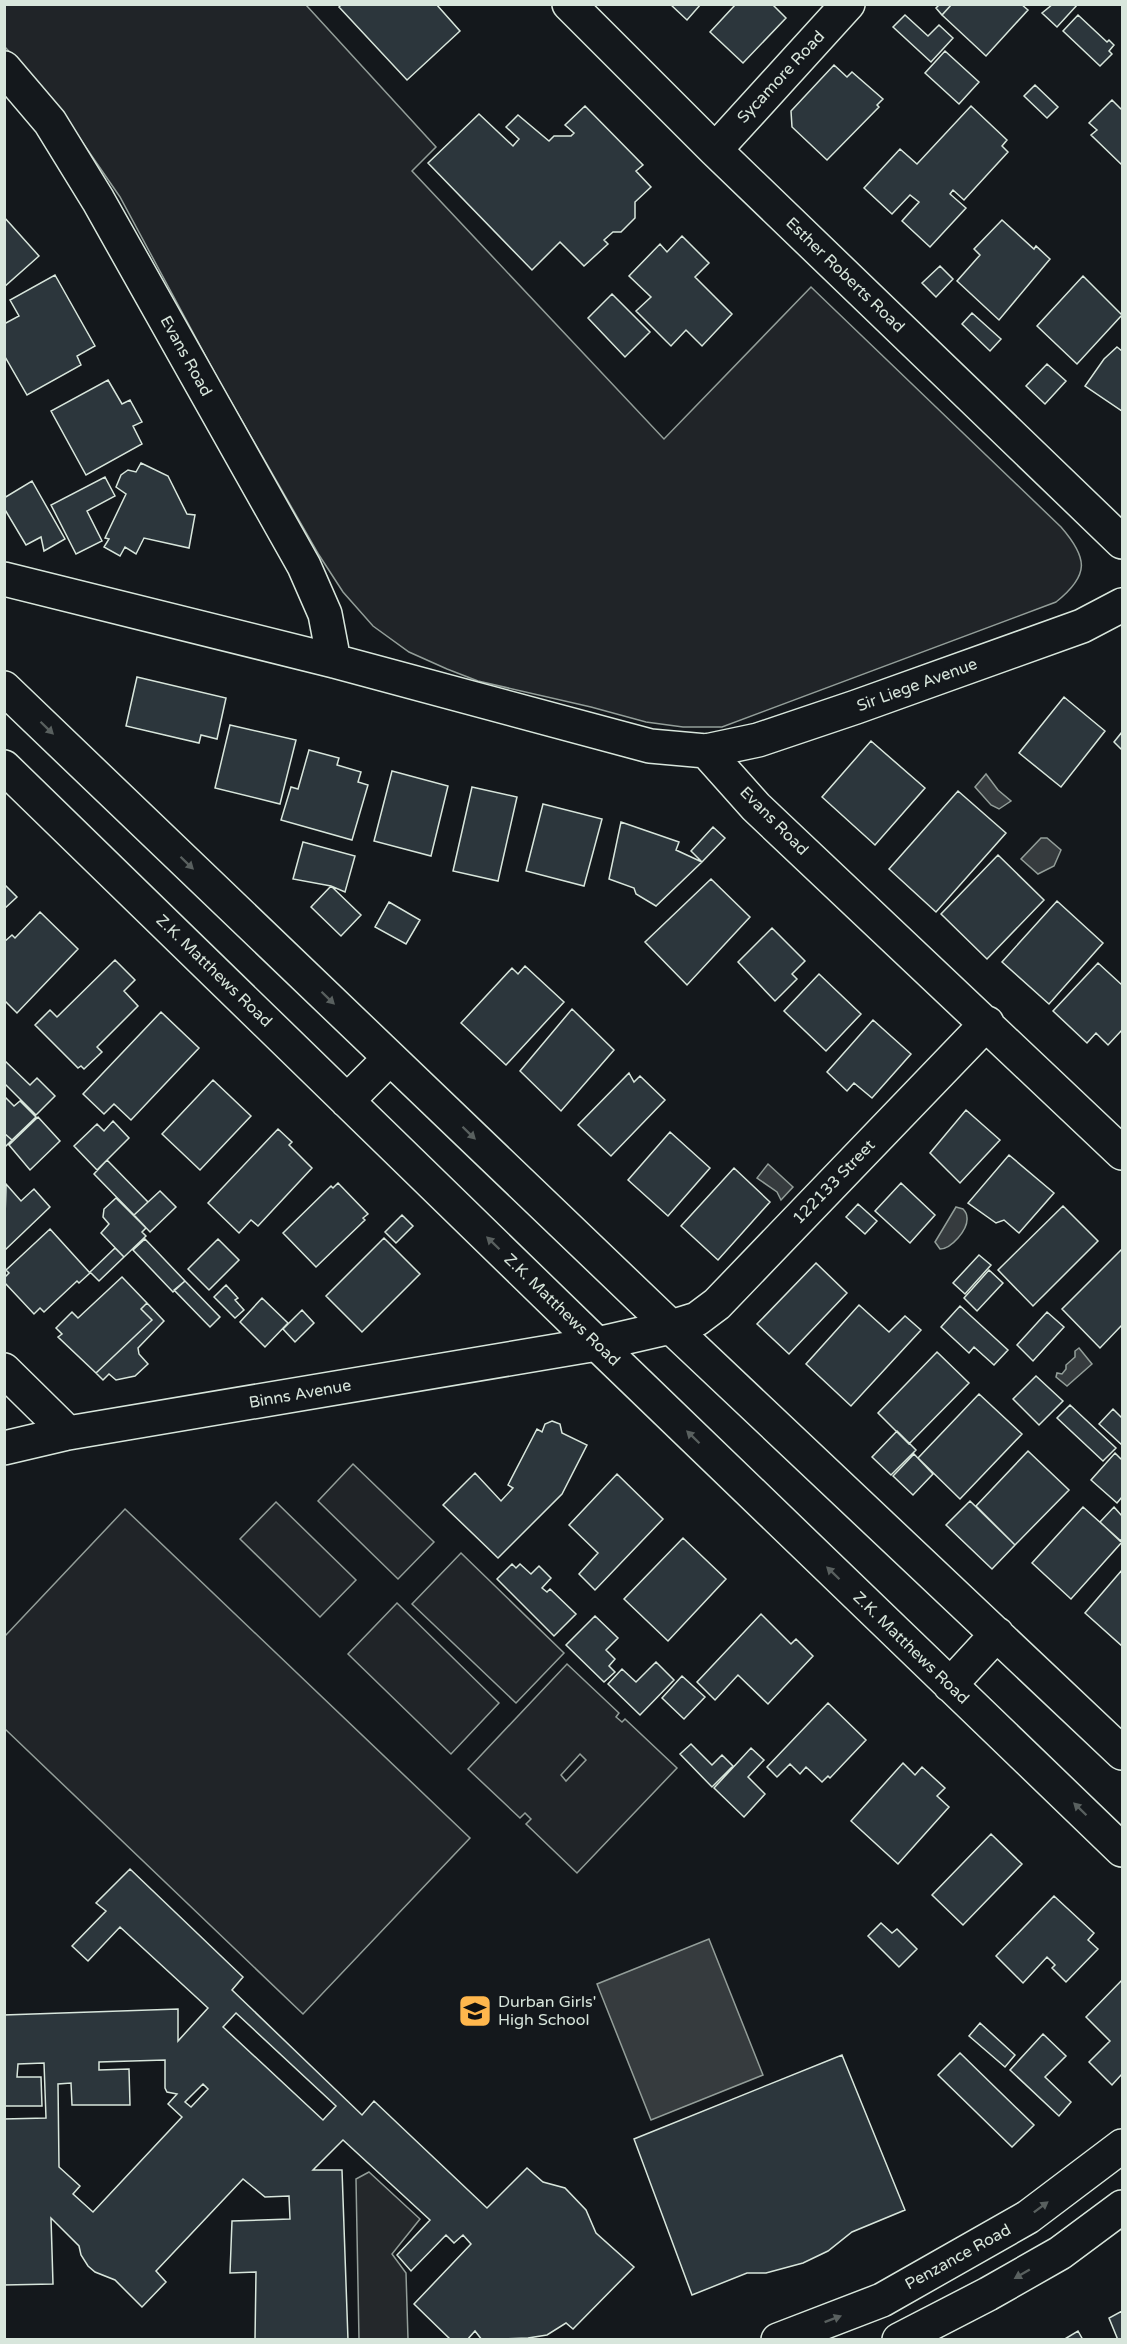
<svg xmlns="http://www.w3.org/2000/svg" width="1127" height="2344" viewBox="0 0 1127 2344" font-family="'Varela Round',sans-serif">
  <style>
    .green { fill: #202428; stroke: #939e99; stroke-width: 1.5; fill-rule: evenodd }
    .parking { fill: #24282b; stroke: #939e99; stroke-width: 1.5 }
    .water { fill: #363b3e; stroke: #939e99; stroke-width: 1.5 }
    .building { fill: #2c363c; stroke: #d8e6dc; stroke-width: 1.5; fill-rule: evenodd }
    .lines { fill: none; stroke-linecap: round; stroke-linejoin: round }
    .minor-casing { stroke: #d8e6dc; stroke-width: 36 }
    .minor { stroke: #14181c; stroke-width: 33 }
    .oneway { fill: #59605f }
    .labels { text-anchor: middle; dominant-baseline: central; stroke-width: 4.5; stroke-linejoin: round; paint-order: stroke }
    .street-label { font-size: 16px; fill: #d8e6dc; stroke: #14181c }
    .poi-label { font-size: 16px; fill: #d8e6dc; stroke: #14181c; text-anchor: start }
  </style>
  <rect width="100%" height="100%" fill="#14181c"/>
  <path class="green" d="M5,5H306L436,147L412,171L664,439L811,287L1061,527C1088,558 1090,575 1056,602L722,727H683L646,722L591,707L478,681L447,669L409,652L373,626L343,592L319,555L218,379L120,197L54,101L5,47Z
    M353,1464L434,1542L398,1579L318,1501Z
    M276,1502L356,1580L320,1617L240,1539Z
    M125,1509L470,1838L303,2014L5,1729V1636Z
    M461,1553L564,1653L516,1703L412,1604Z
    M397,1603L499,1703L451,1754L348,1654Z
    M567,1664L619,1713L616,1717L622,1722L625,1719L677,1768L577,1873L526,1824L531,1819L525,1813L520,1818L468,1769ZM580,1754L586,1760L566,1781L561,1775Z"/>
  <path class="parking" d="M369,2172L420,2219L392,2254L406,2273L408,2339H359L356,2179Z"/>
  <path class="water" d="M986,774L998,790L1011,801L999,809L991,805L975,787Z
    M1041,838H1047L1061,850L1054,866L1038,874L1021,859Z
    M768,1164L793,1187L781,1200L777,1192L757,1178Z
    M956,1207L963,1209C965,1211 967,1215 967,1218C968,1230 951,1249 940,1249L935,1242Z
    M1079,1348L1092,1364L1067,1386L1056,1377L1057,1373L1062,1374L1066,1369V1365L1075,1357V1351Z
    M709,1939L763,2075L651,2120L597,1984Z"/>
  <path class="building" d="M342,4H436L460,31L407,80L339,7Z
    M670,4H701L687,20Z
    M736,4H772L786,18L743,63L710,32Z
    M940,4H952L942,15L936,8Z
    M952,4H1021L1028,10L986,56L942,15Z
    M1053,4H1078L1057,27L1042,13Z
    M905,15L928,36L939,25L953,38L931,62L893,27Z
    M1078,15L1107,42L1109,40L1114,45L1109,51L1112,54L1100,66L1063,31Z
    M945,51L979,82L959,104L925,73Z
    M834,65L847,77L852,72L883,99L877,105L879,107L827,160L792,127L791,111Z
    M1035,85L1058,107L1047,118L1024,96Z
    M1112,100L1122,110V165L1091,135L1097,130L1089,123Z
    M585,106L643,165L636,171L651,187L635,202V218L621,232H613L604,240L608,244L584,266L560,242L532,270L428,163L479,114L513,146L519,139L506,127L518,115L549,141L554,136H571L574,133L565,125Z
    M971,106L1007,140L1002,146L1008,152L964,200L953,190L950,194L966,208L930,247L902,221L919,202L910,195L892,214L864,188L900,149L917,164Z
    M4,217L39,256L4,287Z
    M1002,220L1034,249L1036,246L1050,259L999,320L957,281L980,255L974,249Z
    M682,236L709,263L695,277L732,314L702,346L686,330L671,346L636,311L651,297L629,276L660,244L667,252Z
    M940,266L953,279L936,297L922,283Z
    M55,275L95,346L77,356L81,365L27,395L4,355V324L19,316L10,300Z
    M1083,276L1122,315L1077,364L1037,326Z
    M612,294L650,332L625,357L588,318Z
    M972,313L1001,339L990,351L962,324Z
    M1117,347L1122,351V411L1085,386L1104,359Z
    M1047,364L1066,381L1045,404L1026,386Z
    M108,380L122,404L130,400L142,422L133,426L142,444L86,475L51,411Z
    M141,463L168,476L187,514L195,515L189,548L144,538L136,554L125,547L120,556L104,547L109,539L105,538L126,494L116,487L121,475L128,470L136,472Z
    M105,477L115,496L87,511L102,541L76,554L51,505Z
    M32,481L65,539L44,551L41,537L26,545L4,508V498Z
    M137,677L226,698L217,739L201,735L199,743L126,726Z
    M1064,697L1105,731L1061,787L1019,753Z
    M230,725L296,740L280,804L215,788Z
    M1122,732V750L1114,742Z
    M871,741L925,788L875,845L822,797Z
    M309,750L339,758L337,765L361,772L358,782L368,785L352,840L281,820L291,787L298,789Z
    M392,771L448,786L431,856L374,841Z
    M472,787L517,797L498,881L453,871Z
    M958,791L1006,833L936,912L889,869Z
    M543,804L602,819L584,886L526,871Z
    M621,822L679,842L676,850L702,862L656,906L636,894L634,888L609,879Z
    M713,827L725,838L702,862L691,851Z
    M303,842L355,856L345,892L331,886L293,879Z
    M998,855L1044,900L987,959L941,914Z
    M711,879L750,917L687,985L645,942Z
    M4,884L17,897L4,909Z
    M331,886L361,915L341,936L311,907Z
    M1057,901L1103,943L1049,1004L1002,962Z
    M389,902L420,920L406,944L375,927Z
    M40,912L78,949L17,1013L4,1000V942L12,935L15,938Z
    M772,928L805,961L792,974L797,979L775,1001L738,962Z
    M115,960L135,980L124,991L138,1006L97,1047L102,1052L84,1069L81,1066L78,1068L35,1025L50,1010L57,1017Z
    M1098,963L1122,985V1030L1108,1045L1096,1033L1087,1043L1053,1011Z
    M525,966L564,1002L506,1065L461,1023L512,968L518,974Z
    M819,974L861,1014L826,1051L784,1011Z
    M572,1009L614,1050L561,1111L520,1071Z
    M161,1012L199,1048L131,1120L114,1104L104,1114L83,1094Z
    M873,1020L911,1054L872,1098L854,1083L847,1091L827,1072Z
    M4,1060L30,1085L37,1078L55,1096L36,1115L4,1083Z
    M629,1073L634,1082L640,1076L665,1100L611,1156L578,1125Z
    M213,1080L251,1116L200,1170L162,1134Z
    M4,1096L14,1106L20,1101L36,1117L12,1140L4,1133Z
    M966,1110L1000,1140L960,1183L930,1153Z
    M38,1117L60,1141L30,1170L9,1145Z
    M113,1121L129,1138L97,1170L74,1146L97,1124L104,1131Z
    M278,1129L292,1142L289,1145L312,1168L258,1226L251,1220L239,1233L208,1203Z
    M670,1132L710,1168L668,1216L628,1180Z
    M4,1133L12,1140L4,1148Z
    M1009,1155L1054,1193L1019,1233L1004,1220L996,1223L968,1203Z
    M107,1160L148,1202L134,1215L94,1174Z
    M734,1168L770,1202L718,1260L681,1226Z
    M338,1183L368,1214L363,1218L365,1220L316,1267L283,1233L331,1186L333,1188Z
    M901,1183L935,1215L910,1243L875,1211Z
    M6,1184L21,1201L34,1189L50,1207L4,1251Z
    M160,1191L176,1207L150,1232L134,1215Z
    M116,1198L146,1228L142,1232L146,1236L124,1257L101,1233L109,1224L103,1217L104,1209Z
    M858,1204L877,1221L865,1234L846,1217Z
    M1063,1206L1098,1241L1033,1306L998,1270Z
    M402,1215L413,1226L396,1243L385,1232Z
    M50,1229L90,1273L79,1283L77,1281L44,1312L40,1308L34,1314L4,1282V1278L9,1273L6,1270Z
    M384,1238L420,1274L362,1332L326,1296Z
    M145,1239L185,1281L173,1292L133,1250Z
    M218,1239L239,1260L209,1290L188,1269Z
    M115,1248L124,1257L99,1281L90,1272Z
    M1122,1249V1325L1100,1348L1062,1309Z
    M979,1255L991,1265L965,1294L953,1283Z
    M816,1263L847,1293L789,1354L757,1324Z
    M989,1270L1003,1283L977,1311L964,1298Z
    M122,1277L147,1303L141,1309L152,1320L96,1373L58,1337L62,1334L56,1328L72,1312L78,1318Z
    M185,1281L220,1317L210,1327L174,1290Z
    M226,1285L238,1298L235,1300L244,1310L235,1318L214,1297Z
    M262,1298L288,1323L265,1347L240,1322Z
    M147,1303L164,1321L138,1348L139,1354L148,1364L135,1376L116,1380L109,1374L103,1380L96,1373L152,1320L141,1309Z
    M859,1305L889,1332L905,1316L921,1330L851,1406L806,1364Z
    M960,1306L1008,1350L994,1365L974,1347L969,1353L941,1327Z
    M302,1310L314,1323L295,1342L283,1329Z
    M1047,1312L1064,1327L1033,1361L1017,1345Z
    M937,1352L969,1383L909,1444L878,1413Z
    M1036,1376L1063,1401L1039,1425L1013,1399Z
    M979,1394L1022,1434L960,1499L918,1458Z
    M1070,1405L1116,1448L1103,1461L1057,1418Z
    M1113,1409L1122,1418V1445L1099,1424Z
    M552,1421L560,1424L562,1433L587,1445L562,1494L498,1558L443,1505L475,1473L501,1501L513,1488L508,1485L537,1429L542,1432L545,1424Z
    M897,1431L916,1450L891,1475L872,1457Z
    M1028,1451L1069,1490L1015,1545L976,1506Z
    M1115,1453L1122,1460V1497L1117,1503L1091,1480Z
    M914,1454L933,1474L913,1495L893,1476Z
    M617,1474L663,1519L595,1590L579,1574L598,1553L569,1525Z
    M970,1501L1015,1545L992,1569L946,1525Z
    M1083,1507L1122,1542L1071,1599L1032,1563Z
    M1114,1507L1122,1516V1539L1120,1541L1100,1522Z
    M683,1538L726,1579L668,1641L624,1599Z
    M512,1564L516,1568L520,1564L531,1574L539,1566L551,1578L542,1588L547,1592L550,1589L576,1614L554,1636L497,1579Z
    M1122,1570V1646L1085,1613Z
    M761,1614L791,1644L796,1639L813,1656L768,1704L738,1675L715,1700L697,1682Z
    M595,1616L618,1638L606,1650L615,1659L609,1666L615,1672L604,1682L566,1645Z
    M656,1662L674,1680L640,1715L608,1684L622,1669L636,1682Z
    M682,1676L705,1697L684,1719L662,1698Z
    M828,1703L866,1740L830,1778L828,1776L822,1782L806,1767L800,1774L790,1764L777,1777L767,1767Z
    M691,1744L712,1765L722,1755L733,1766L712,1787L680,1754Z
    M751,1748L764,1760L748,1777L765,1794L744,1817L714,1788Z
    M903,1763L915,1775L922,1767L945,1788L937,1796L949,1807L898,1864L851,1821Z
    M991,1834L1022,1864L963,1925L932,1895Z
    M130,1869L243,1977L232,1990L362,2115L374,2101L487,2208L527,2168L543,2182L565,2188L586,2210L596,2233L634,2267L573,2329L566,2323L547,2335L528,2338L482,2340L475,2331L467,2340H451L414,2304L471,2244L463,2235L454,2243L446,2235L411,2271L397,2255L430,2220L343,2140L313,2170H342L348,2340H255L256,2272L230,2273L232,2221L290,2219L289,2196L265,2197L243,2179L156,2271L166,2282L142,2307L115,2280L95,2272L88,2266L81,2255L79,2246L51,2218L53,2284L4,2285V2119L46,2118L44,2063L18,2064L17,2077H41L42,2106H4V2015L178,2009V2041L208,2008L120,1927L88,1961L72,1946L106,1911L96,1903ZM236,2013L336,2106L323,2120L223,2027ZM165,2060V2088L167,2092L177,2094L168,2104L182,2117L93,2212L73,2194L80,2186L59,2167L58,2084L71,2083L72,2105H130L129,2069L99,2070V2062ZM203,2084L208,2089L191,2107L185,2102Z
    M1054,1896L1094,1933L1088,1940L1098,1949L1066,1982L1052,1968L1055,1965L1047,1957L1023,1983L996,1956Z
    M881,1923L892,1933L897,1929L917,1949L899,1967L868,1936Z
    M1122,1980V2074L1112,2085L1089,2062L1110,2041L1086,2017Z
    M980,2023L1015,2055L1005,2067L969,2036Z
    M1043,2034L1066,2056L1045,2077L1071,2102L1059,2116L1010,2070Z
    M960,2053L1034,2125L1012,2147L938,2075Z
    M842,2055L905,2210L852,2232L828,2251L803,2263L766,2273H747L692,2295L634,2139Z
    M1122,2311V2340H1118L1109,2318Z
    M1078,2331L1083,2340H1063Z"/>
  <g class="lines">
    <g class="minor-casing">
      <path id="minor" d="M569,4L715,150L1122,542
        M4,68L50,122L98,200L304,566L325,614L334,661
        M715,150L848,4
        M4,579L334,661L650,746L706,751L758,740L856,707L1082,626L1122,605
        M4,688L671,1327L1122,1753
        M706,751L756,807L1122,1153
        M4,767L597,1344L1122,1850
        M347,1101L390,1058
        M4,1370L68,1433
        M4,1448L68,1433L597,1344L671,1327L697,1319L717,1304L987,1023
        M950,1685L997,1634
        M778,2340L882,2300L1028,2217L1122,2146
        M899,2340L988,2294L1060,2253L1122,2207"/>
    </g>
    <use href="#minor" class="minor"/>
  </g>
  <defs><path id="oneway-solid" d="M-6-.8H1V-3.2L6.5 0L1 3.2V.8H-6Z" transform="scale(1.5)"/></defs>
  <g class="oneway">
    <use href="#oneway-solid" transform="translate(47 728) rotate(44)"/>
    <use href="#oneway-solid" transform="translate(187 863) rotate(44)"/>
    <use href="#oneway-solid" transform="translate(328 998) rotate(44)"/>
    <use href="#oneway-solid" transform="translate(469 1133) rotate(44)"/>
    <use href="#oneway-solid" transform="translate(493 1243) rotate(-136)"/>
    <use href="#oneway-solid" transform="translate(693 1437) rotate(-136)"/>
    <use href="#oneway-solid" transform="translate(833 1573) rotate(-136)"/>
    <use href="#oneway-solid" transform="translate(1080 1809) rotate(-136)"/>
    <use href="#oneway-solid" transform="translate(1041 2207) rotate(-37)"/>
    <use href="#oneway-solid" transform="translate(1022 2274) rotate(150)"/>
    <use href="#oneway-solid" transform="translate(833 2319) rotate(-21)"/>
  </g>
  <defs>
    <g id="university-square" transform="scale(1.725)"><rect x="-9" y="-9" width="18" height="18" rx="4" fill="#ffb74d" stroke="#14181c"/><path d="M0-5L7-2L0 1L-7-2ZM-4 1L0 2.5L4 1V4Q0 6-4 4Z" fill="#111"/></g>
  </defs>
  <g fill-rule="evenodd">
    <use href="#university-square" x="475" y="2011"/>
  </g>
  <g class="labels">
    <g class="street-label">
      <text transform="translate(781 77) rotate(-47)">Sycamore Road</text>
      <text transform="translate(845 275) rotate(44)">Esther Roberts Road</text>
      <text transform="translate(186 356) rotate(61)">Evans Road</text>
      <text transform="translate(917 685) rotate(-20)">Sir Liege Avenue</text>
      <text transform="translate(774 821) rotate(45)">Evans Road</text>
      <text transform="translate(214 971) rotate(44)">Z.K. Matthews Road</text>
      <text transform="translate(834 1182) rotate(-46)">122133 Street</text>
      <text transform="translate(562 1310) rotate(44)">Z.K. Matthews Road</text>
      <text transform="translate(300 1394) rotate(-10)">Binns Avenue</text>
      <text transform="translate(911 1648) rotate(44)">Z.K. Matthews Road</text>
      <text transform="translate(958 2257) rotate(-29)">Penzance Road</text>
    </g>
    <g class="poi-label">
      <text x="498" y="2002">Durban Girls'<tspan x="498" dy="18">High School</tspan></text>
    </g>
  </g>
  <rect width="1127" height="2344" fill="none" stroke="#d8e6dc" stroke-width="12"/>
</svg>
